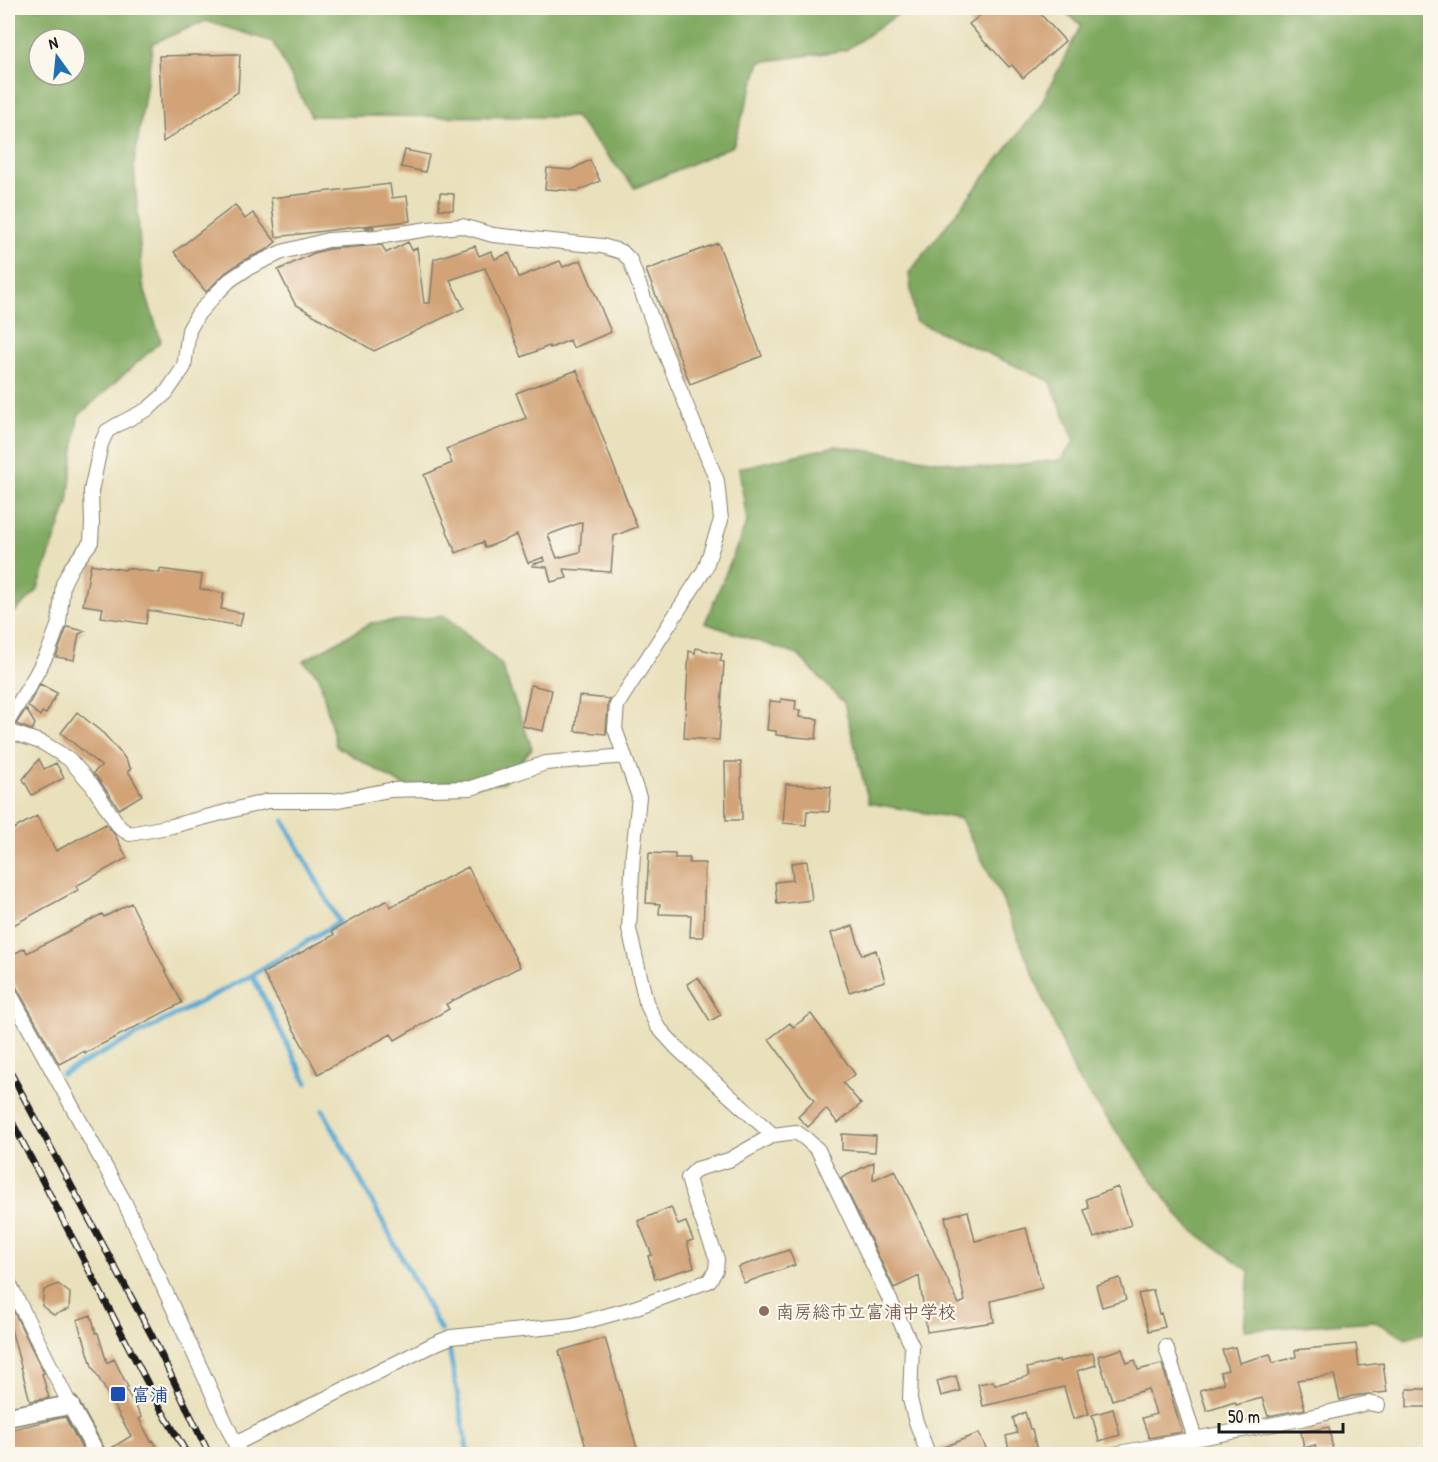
<svg xmlns="http://www.w3.org/2000/svg" width="1438" height="1462" viewBox="0 0 1438 1462" font-family="'Patrick Hand','Klee One',sans-serif">
  <style>
    .forest { fill: #80a960; stroke: #4e623e; stroke-width: 1.5; fill-rule: evenodd }
    .lines { fill: none; stroke-linecap: round; stroke-linejoin: round }
    .stream { stroke: #58abd4; stroke-width: 5 }
    .building { fill: #d2a377; fill-rule: evenodd }
    .minor-casing { stroke: #827e6c; stroke-width: 16 }
    .tertiary-casing { stroke: #827e6c; stroke-width: 20 }
    .secondary-casing { stroke: #827e6c; stroke-width: 21 }
    .minor { stroke: #fff; stroke-width: 14 }
    .tertiary { stroke: #fff; stroke-width: 16 }
    .secondary { stroke: #fff; stroke-width: 18 }
    .rail-casing { stroke: #1c1c1c; stroke-width: 7 }
    .rail { stroke: #fbf7ec; stroke-width: 4.5; stroke-dasharray: 14; stroke-linecap: butt }
    .education-dot { fill: #8d6e63; stroke: #fbf7ec; stroke-width: 2 }
    .transit-dot { fill: #1a4fb4; stroke: #fbf7ec; stroke-width: 2 }
    .labels { text-anchor: middle; dominant-baseline: central; stroke-width: 4.5; stroke-linejoin: round; paint-order: stroke }
    .education-label { font-size: 18px; font-weight: bold; fill: #785e54; stroke: #fbf7ec; text-anchor: start }
    .transit-label { font-size: 18px; font-weight: bold; fill: #164399; stroke: #fbf7ec; text-anchor: start }
  </style>
  <rect width="100%" height="100%" fill="#fbf7ec"/>
  <filter id="ink" filterUnits="userSpaceOnUse"><feTurbulence type="fractalNoise" baseFrequency=".0167" numOctaves="2"/><feDisplacementMap in="SourceGraphic" scale="12" xChannelSelector="R" yChannelSelector="G"/><feConvolveMatrix kernelMatrix="1 2 1 2 8 2 1 2 1" color-interpolation-filters="sRGB"/></filter>
  <filter id="wash" filterUnits="userSpaceOnUse"><feTurbulence type="fractalNoise" baseFrequency=".008" numOctaves="4" result="noise"/><feDisplacementMap in="SourceGraphic" scale="24" xChannelSelector="R" yChannelSelector="G"/><feGaussianBlur stdDeviation="1.35" result="paint"/><feColorMatrix in="noise" values="0 0 0 0 0 0 0 0 0 0 0 0 0 0 0 0 0 1.4 0 .05"/><feComposite in="paint" operator="in"/></filter>
  <g filter="url(#wash)">
    <rect width="100%" height="100%" fill="#e9e0bc"/>
    <path class="forest" d="M8,8H907L846,50L760,62L733,146L635,188L575,117L311,116L273,42L206,21L153,43L134,165L143,285L161,341L78,416L68,502L37,591L8,618ZM39,39H75V75H39Z
      M1060,8H1430V1331L1406,1339L1374,1321L1244,1330L1249,1271L1185,1225L1076,1076L1000,895L961,819L869,803L844,703L798,655L705,623L747,522L739,468L836,446L986,468L1060,460L1075,441L1050,381L915,321L909,273L1040,106L1081,25Z
      M445,616L501,664L532,748L503,783L414,792L336,746L319,676L303,661L371,623Z"/>
    <g class="lines">
      <path class="stream" d="M252,975L307,1083
        M62,1074L252,975L339,922L284,821
        M323,1110L441,1331
        M449,1348L468,1454"/>
    </g>
    <g id="blocks">
      <path class="building" d="M990,8H1035L1065,41L1023,78L1012,65L1009,67L988,44L987,45L969,24Z
        M240,54L238,92L163,142L159,56Z
        M405,150L429,155L425,172L401,167Z
        M590,160L600,181L578,191L545,189L547,168L571,170Z
        M390,184L392,198L407,196L410,221L372,225L374,228L365,229L372,225L276,237L271,198Z
        M440,193L454,194L453,210L439,209Z
        M235,205L245,219L253,213L276,242L266,250L244,260L225,273L206,292L174,252Z
        M408,242L412,250L417,248L424,303H430L434,259L475,246L479,256L491,251L495,259L509,253L519,277L560,261L563,267L581,260L611,332L573,348L570,340L550,348L549,346L522,357L485,268L450,280L464,308L374,351L295,304L278,270L314,253L329,249L382,245L386,253Z
        M718,243L762,356L690,384L646,270Z
        M577,370L637,527L614,536L611,572L564,569L567,578L551,582L547,567L533,566V564L545,561L544,557L528,563L517,535L485,548L483,542L456,553L424,475L452,463L446,449L526,418L516,393ZM582,522L580,552L557,558L548,535Z
        M91,564L125,570L126,568L160,573V569L202,575L200,589L224,593L221,609L243,613L240,626L148,610L146,624L101,617L103,608L83,605Z
        M67,627L85,631L79,634L74,660L56,657Z
        M696,648L722,654L720,661L724,662L719,740L684,738L689,651L695,653Z
        M40,684L57,693L46,714L42,712L40,716L28,706Z
        M531,685L552,690L543,731L522,726Z
        M579,696L610,699L608,704L606,734L575,731Z
        M781,699L796,701L795,710H800L799,717L818,719L816,739L776,735V731L767,730L770,701L781,702Z
        M26,709L35,724L32,730L16,724Z
        M77,712L104,734L124,757L131,769L128,771L142,795L119,809L99,780L93,773L101,766L61,733Z
        M39,759L44,769L56,763L64,778L32,795L23,779Z
        M725,762H741L742,820H726Z
        M786,784L831,787L829,812L807,811L806,825L783,823Z
        M37,816L56,851L106,824L115,835L127,858L76,886L78,890L8,928V832Z
        M649,853L675,854V858H690L689,863H705L703,937H690L691,915L659,914L660,904L646,903Z
        M807,861L812,900L777,904L775,882L793,880L791,863Z
        M468,867L520,967L446,1004L449,1009L395,1040L391,1034L318,1074L263,973L334,935L332,931L387,900L390,907Z
        M131,903L182,1003L85,1053L84,1051L59,1064L8,972V957L25,948L27,953L102,914L104,917Z
        M853,926L862,955L876,950L885,981L849,992L831,933Z
        M698,977L721,1015L710,1021L687,984Z
        M811,1014L855,1074L843,1083L861,1104L838,1123L826,1109L808,1127L798,1117L814,1101L769,1039L790,1023L793,1027Z
        M842,1134L876,1136L875,1152L842,1150Z
        M874,1162L873,1180L895,1170L959,1304L965,1301L945,1217L968,1211L975,1241L1026,1228L1042,1288L991,1301L994,1322L927,1332L919,1276L894,1288L841,1178Z
        M1118,1187L1131,1225L1094,1238L1084,1210L1089,1208L1086,1199Z
        M671,1207L678,1225L686,1222L693,1240L687,1242L694,1267L655,1279L648,1256L652,1255L638,1221Z
        M789,1250L795,1265L744,1283L738,1267Z
        M1120,1278L1126,1300L1102,1307L1096,1285Z
        M58,1284L70,1293L69,1309L54,1315L42,1306L44,1290Z
        M1153,1290L1159,1314L1161,1313L1165,1327L1149,1331L1138,1294Z
        M8,1300L44,1373L42,1374L49,1398L30,1401L10,1325L8,1326Z
        M91,1315L96,1333H98L107,1363L114,1359L128,1387L125,1388L142,1417L139,1419L151,1441L153,1440L162,1455H107V1451L131,1436L92,1366L83,1336H82L77,1320Z
        M605,1338L639,1455H588L559,1351Z
        M1356,1344L1359,1366L1383,1363L1387,1392L1352,1396L1340,1400L1334,1375L1297,1380L1305,1409L1268,1416L1262,1398L1236,1405L1235,1402L1207,1411L1200,1390L1224,1383L1220,1372L1228,1370L1222,1350L1235,1347L1239,1363L1270,1354L1273,1363L1296,1357L1295,1350Z
        M1122,1349L1127,1363L1135,1360L1138,1370L1162,1364L1182,1432L1149,1438L1142,1418L1156,1414L1148,1389L1112,1400L1098,1356Z
        M1093,1353L1096,1365L1077,1371L1089,1414L1073,1419L1064,1387L983,1406L978,1384L993,1381L995,1385L1029,1376L1027,1368L1059,1360V1362Z
        M956,1376L960,1391L941,1396L937,1381Z
        M1407,1389H1431V1407H1407Z
        M1113,1409L1120,1435L1099,1441L1092,1415Z
        M1025,1412L1030,1429H1032L1038,1455H1010L1006,1436L1017,1433L1013,1418Z
        M65,1417L85,1455H8V1430Z
        M1329,1427L1333,1451L1317,1454L1315,1445L1304,1448L1301,1432Z
        M979,1433L986,1448L971,1454H937L936,1450Z"/>
    </g>
  </g>
  <g filter="url(#ink)">
    <use href="#blocks" fill-opacity="0" stroke="#827e6c" stroke-width="1.5"/>
    <g class="lines">
      <g class="minor-casing">
        <path id="minor" d="M8,721L35,676L49,650L59,623L63,584L71,568L91,542L92,523L91,491L101,444L107,431L117,425L148,409L166,393L184,367L189,330L198,314L215,295L230,280L248,268L282,252L328,240L377,237L428,229L462,226L493,235L602,246L622,252L630,260L653,323L717,481L721,520L705,569L617,705L615,729L639,797L633,853L629,929L646,1002L657,1026L678,1049L773,1135
          M8,731L43,743L69,759L92,785L120,828L130,834L172,826L268,801H334L389,790L471,788L546,763L625,756
          M8,990L124,1201L240,1454
          M8,1281L70,1405
          M1166,1347L1195,1439
          M235,1444L434,1344L451,1337L573,1325L634,1308L709,1281L716,1270L717,1259L694,1199L688,1178L697,1169L729,1160L773,1135L796,1132L806,1139L818,1150L912,1346L910,1399L915,1419L928,1454
          M1114,1454L1301,1419L1368,1403L1378,1405"/>
      </g>
      <g class="tertiary-casing">
        <path id="tertiary" d="M70,1405L97,1454"/>
      </g>
      <g class="secondary-casing">
        <path id="secondary" d="M8,1417L70,1405"/>
      </g>
      <use href="#minor" class="minor"/>
      <use href="#tertiary" class="tertiary"/>
      <use href="#secondary" class="secondary"/>
      <g class="rail-casing">
        <path id="rail" d="M8,1068L152,1336L209,1454
          M8,1114L161,1409L187,1454"/>
      </g>
      <use href="#rail" class="rail"/>
    </g>
  </g>
  <circle class="education-dot" cx="764" cy="1311" r="6"/>
  <rect class="transit-dot" x="110" y="1386" width="16" height="16" rx="3"/>
  <g class="labels">
    <g class="education-label">
      <text x="776" y="1311">南房総市立富浦中学校</text>
    </g>
    <g class="transit-label">
      <text x="132" y="1394">富浦</text>
    </g>
  </g>
  <rect width="1438" height="1462" fill="none" stroke="#fbf7ec" stroke-width="30"/>
  <g transform="translate(57 57) rotate(345)"><circle r="28" fill="#fbf7ec" stroke="#a29f99" stroke-width="1.5"/>
  <path d="M0-4.5L10 22L0 15L-10 22Z" fill="#1f6fb2"/>
  <text y="-9" font-size="16" font-weight="bold" text-anchor="middle" fill="#1c1c1c">N</text>
  </g>
  <path d="M1219 1423v9h124v-9" fill="none" stroke="#1c1c1c" stroke-width="3"/>
  <text x="1228" y="1423" font-size="18" fill="#1c1c1c" stroke="#fbf7ec" stroke-width="4.5" paint-order="stroke">50 m</text>
</svg>
